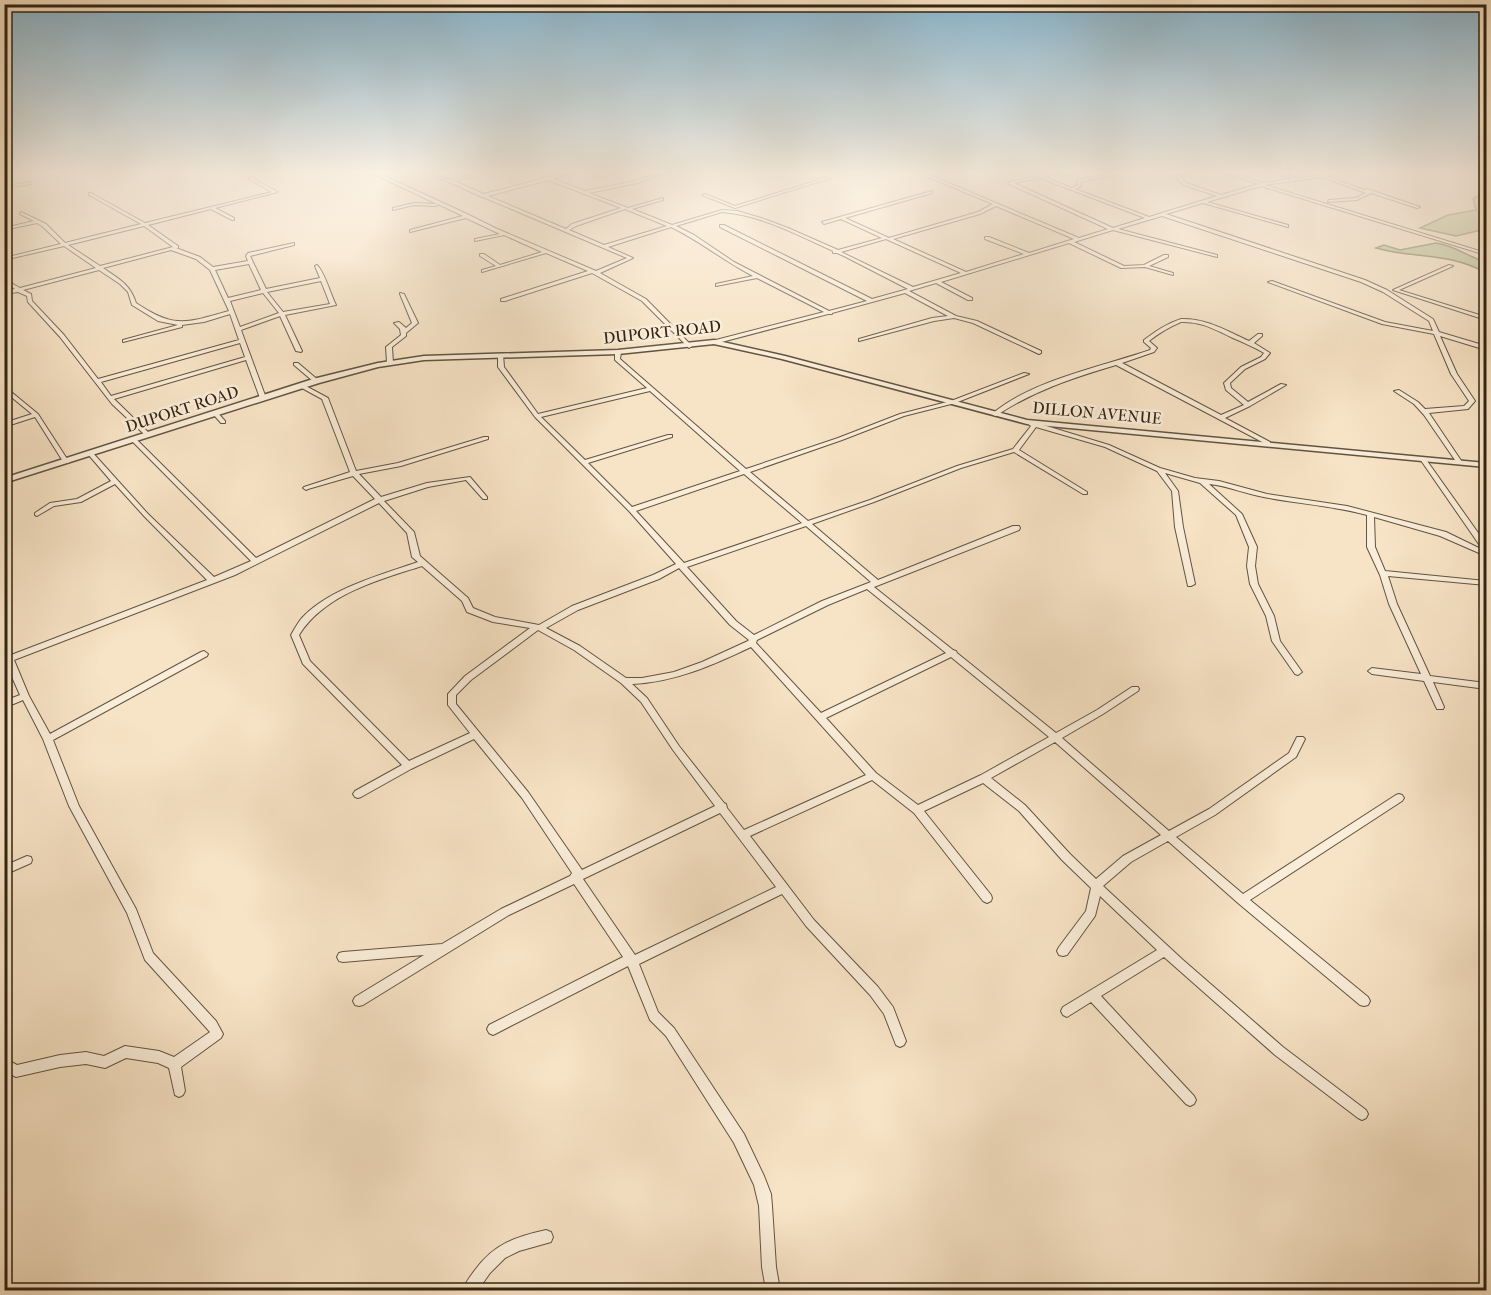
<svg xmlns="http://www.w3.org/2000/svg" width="1491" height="1295" viewBox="0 0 1491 1295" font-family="'IM FELL French Canon',serif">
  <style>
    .green { fill: #b9c497; stroke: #757455; stroke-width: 1.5 }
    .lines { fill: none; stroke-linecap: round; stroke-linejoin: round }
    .stream { stroke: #728171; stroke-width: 1.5 }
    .minor-casing { stroke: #625440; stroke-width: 2 }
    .tertiary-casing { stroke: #625440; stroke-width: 3 }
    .minor { fill: #faedd9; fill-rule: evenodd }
    .tertiary { fill: #faedd9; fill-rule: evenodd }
    .labels { text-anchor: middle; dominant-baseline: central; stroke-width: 5; stroke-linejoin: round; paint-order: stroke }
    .far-street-label { font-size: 16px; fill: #312413; stroke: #faedd9 }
  </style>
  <rect width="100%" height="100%" fill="#f7e3c5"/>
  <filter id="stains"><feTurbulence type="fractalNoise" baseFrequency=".00333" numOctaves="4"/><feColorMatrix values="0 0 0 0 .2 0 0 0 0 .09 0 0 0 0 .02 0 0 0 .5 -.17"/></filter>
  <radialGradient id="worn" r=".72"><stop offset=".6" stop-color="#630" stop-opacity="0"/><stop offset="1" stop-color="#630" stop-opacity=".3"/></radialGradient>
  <path class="green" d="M1486,192V229L1456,236L1420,228L1448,215L1476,210L1473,199Z
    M1436,243C1456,246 1468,257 1486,262V273C1450,252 1415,259 1376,248L1384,245L1400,250Z"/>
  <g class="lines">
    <path class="stream" d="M29,171H73"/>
    <g class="minor-casing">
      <path id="minor" d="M260,171H266L255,175L253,179L278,192L215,208L234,218V220H232L211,209L148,225L178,246V248H176L200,257L213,267L248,261L246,256L248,253L294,243V245L250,256L266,289L320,278L315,266L317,265C325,273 330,293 336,305L285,315L302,351L301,352L296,351L280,316L241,330L266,398L265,399L260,398L246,360L114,399L150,434L147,436L145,435L112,404L60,337L28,302L27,296L18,292L4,294V291L15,289L4,282V279L20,288L96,268L64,246L4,260V258L61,244L42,226L37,223L4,230V228L34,221L20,214L21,212L46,224L65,243L141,224L89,195V193H91L145,223L272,192L249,179L252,173ZM144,226L173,247L100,266L68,245ZM171,250L196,259L210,270L229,311C186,323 175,329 136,303C130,284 119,279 103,268ZM249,264L261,290L228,298L215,270ZM99,270L120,284L128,292L132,305L158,321L178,325L123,340V342L182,327V325L204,322L230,314L239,340L98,379L64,335L32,301L31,294L23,290ZM321,281L330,304L283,312L267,292ZM263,293L279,313L240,327L230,301ZM240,343L245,357L111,396L101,382Z
        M359,171L378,173L469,215L495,228L596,271L627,258L483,197H481L480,196L424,171H429L450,180L488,171H495L454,181L484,194L545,178L527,171C535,171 540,175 547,177C556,178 568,171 578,171L553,179L585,191L635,181L664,171H669L637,183L589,193L628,208L663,198V200L632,209L672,225L722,210L737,211L761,218L788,228L838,250L882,238L841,219L824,224L822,222L932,191V193L845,218L889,238L978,212L993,204L926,176L927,174L1079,238L1108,229L1009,184V182L1036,176L1023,171C1030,171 1037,176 1044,175C1053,174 1061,171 1070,171L1044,177L1072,188L1078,185L1077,180L1123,171H1130L1080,182L1081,186L1075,189L1149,217L1217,196L1184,185L1175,177L1186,171H1191L1180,177L1186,183L1221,195L1259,184L1217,171H1223L1263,183L1292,179L1268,171H1274L1294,177V179L1346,171H1355L1326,176L1364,190L1367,189L1420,207L1417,208L1371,193L1357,200L1328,202L1329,200L1356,198L1366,193L1322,177L1265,185L1486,253V255L1261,186L1207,202L1288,225V227L1203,203L1166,214L1365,280L1387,290L1433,319L1439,332L1486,346V350L1440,336L1457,374L1475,401L1468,409L1429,413L1462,462L1459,464L1457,463L1424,415L1414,404L1394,391L1399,390L1418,402L1425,409L1464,406L1469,401L1451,374L1434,334L1382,324L1268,282L1272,281L1385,322L1433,331L1429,321L1383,292L1361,282L1162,216L1118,229L1217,255V257L1113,230L1074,242L1124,266L1144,265L1164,255H1168V257L1149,266L1173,273V275L1145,267L1121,268L1069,243L941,282L972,298V300H968L936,283L909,291L956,316L977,321L1041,351V353L1039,354L973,323L954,318L934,321L859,341V339L932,318L948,316L905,293L832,313V314H828L714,344L711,342L712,341L824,312L757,278L716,286V284L753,276C724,261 700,241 671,227L608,247L633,258L600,273L646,299L691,345L692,346L689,348L642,301L592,273L505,301H501V299L588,271L546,253L482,272V270L496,266L480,256V254H484L500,265L542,252L504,235L475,241V239L500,234L466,218L410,232V230L463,216L438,204L436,206L414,205L393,210V208L414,203L437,204L376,175ZM1040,178L1145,218L1113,228L1014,183ZM548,180L621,208L572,224L566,229L488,196ZM996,206L1074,239L1029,253L989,237H985V239L1024,254L966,272L893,239L980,214ZM625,209L667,226L604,245L569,230L576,226ZM722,212C761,215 798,235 833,251V253H837L844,256L908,289L872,299L724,225H720V227L867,301L829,311L734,262L694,235L676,226ZM886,239L961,273L913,287L841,252Z
        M1467,171H1474L1486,174V176Z
        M828,177L831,178L735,208L702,195L705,194L735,206Z
        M31,182L32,184L4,188V186Z
        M1449,265L1453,266L1399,290L1486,317V320L1393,290Z
        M400,293L404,294L418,323L406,333V336L392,347L393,363L390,365L387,363L386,347L401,335L400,329L394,323L399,322L406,328L412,323L400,294Z
        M1181,319C1206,318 1227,331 1249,341L1258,334H1262V336L1254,343L1270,353L1265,359L1245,369L1230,383L1231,388L1248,402L1281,384L1286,385L1250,406L1225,418L1270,442V444H1266L1116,365C1073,378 1035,390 997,415L995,416L992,414C1032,380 1101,367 1150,350L1151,348L1144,342V340C1156,331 1166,324 1181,319ZM1181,322C1201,321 1216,330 1233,338C1244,343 1254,347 1264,353L1261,357L1241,367L1224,383L1226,390L1244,405L1221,415L1122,363L1154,352L1157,348L1149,341C1159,333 1169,327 1181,322Z
        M618,350L621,352L620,359L746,469L838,438L900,414L951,401L1024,373L1029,374L955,403L904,416L842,440L750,472L808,521L870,500L957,466L1013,449L1031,426L1027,423L1030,421L1109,445L1160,468L1195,478L1219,481L1267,494L1347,506L1446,532L1483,550L1420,459L1421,458H1425L1486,544V556L1440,536L1374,517L1375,547L1385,571L1486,581V585L1388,576L1397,604L1430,676L1486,683V689L1433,682L1444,707L1443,709H1437L1436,707L1424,681L1372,674L1368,671L1372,668L1421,674L1389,604L1380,575L1367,547V515C1334,506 1301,504 1269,498C1248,495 1229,486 1209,484L1242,514L1257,547L1255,566L1258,584L1274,616L1280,641L1302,672L1298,675L1295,674L1272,641L1266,616L1250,584L1247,566L1249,547L1236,515L1200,483L1165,473L1178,491L1183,527L1195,584L1191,586H1188L1175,527L1172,491L1157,471L1105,447L1036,427L1019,450L1087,492V494H1083L1014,452L961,468L874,502L812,524L878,580L1013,526H1019L1020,528L1019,530L874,587L953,650L956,651L957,653L1056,733L1097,710L1132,687H1138L1139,689L1138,691L1103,714L1062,738L1169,831L1209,809L1289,753L1297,737H1303L1305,739L1296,757L1215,815L1176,837L1243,894L1396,795L1399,794L1402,795L1404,798L1402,801L1250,900L1368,997L1370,1001L1368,1005L1364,1006L1360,1005L1238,903L1168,841L1131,862L1103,886L1183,960L1283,1047L1366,1110L1368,1114L1366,1118L1362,1120L1358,1118L1275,1055L1164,957L1101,996L1194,1096L1196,1100L1194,1104L1190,1106L1186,1104L1091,1002L1067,1017L1063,1015L1061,1011L1063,1007L1157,950L1100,896L1095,916L1067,955L1063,956L1059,955L1057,951L1059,947L1086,911L1091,888L1062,860L1019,811L983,783L924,811L991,895L992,898L991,901L987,903L983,901L914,813L872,780L750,836L814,920L878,987L893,1007L906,1041L904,1045L900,1047L896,1045L884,1014L870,995L806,926L782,894L639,964L658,1012L674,1028L744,1134L764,1176L771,1194L772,1206L776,1267L780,1290H766L762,1267L759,1206L754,1185L734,1143L666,1036L650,1020L628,966L497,1033L493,1035L489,1033L487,1029L489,1025L623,957L574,884L509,915L363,1005L359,1006L355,1005L353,1001L355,997L424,955L343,962L339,961L337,957L339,953L343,952L442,944L501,909L570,876L572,873L522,798L474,739L411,769L361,797L358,798L355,797L353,794L355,791L402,765L303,664L291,635C294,630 297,624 301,619C328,589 380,575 418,562L412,557L407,533L379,503L235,575L14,660L29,696L50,734L201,652L204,651L208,654L207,656L53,740L79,806L136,909L153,953L216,1021L223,1034L221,1038L181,1067L185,1091L183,1095L179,1097L175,1095L169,1068L158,1063L126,1058L105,1068L86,1064L60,1067L16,1077L4,1071V1058L17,1065L60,1055L86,1052L104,1056L125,1046L159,1051L174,1057L210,1032L145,960L127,913L69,806L43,739L23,700L4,708V701L20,695L4,659V645L7,646L11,655L207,580L144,516L115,484L81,502L54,506L37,516L35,515V513L50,503L77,499L111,481L87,453L90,451L92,452L148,514L214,577L251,561L130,439L133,437L135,438L256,558L375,499L353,476L308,489L306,490L303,488L304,487L350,472L322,399L300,387L299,386L302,384L328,398L356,471L398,463L484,437H488V439L401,466L359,474L381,497L427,483L470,477L487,497V499H483L466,480L428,487L384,501L414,532L420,556L468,598L473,608L495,617L539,625L572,606L653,575L676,564L629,511L535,417L498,367V355L503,354L504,367L538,414L647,388L615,360V352ZM650,391L740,471L632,507L588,463L672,437V435H668L585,460L541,417ZM744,474L802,523L684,563L636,511ZM806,526L871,582L822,601L754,635L736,621L687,567ZM422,566L462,601L467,612L493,622L530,628L465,676L448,694V705L470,733L409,761L310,661L299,635C325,594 378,580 422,566ZM679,568L730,625L749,640L748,641L702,662L674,672L642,678H626L580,646L546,628L578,610L659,579ZM867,589L946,653L821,713L756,643L757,640L828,605ZM538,630L574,650L621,683L641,702L673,750L715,806L582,870L528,792L456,704V695L471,680ZM751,647L866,775L744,830L727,808L726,804L724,803L679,746L647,698L632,684C675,682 713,665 751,647ZM951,657L1049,737L981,775L918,805L876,773L826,718ZM1055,742L1161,835L1123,856L1096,879L1070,854L1025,805L991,778ZM720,813L776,887L635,955L583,879Z
        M294,363H298L318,380V382H314L294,365Z
        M4,386L38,414L69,462L68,463H64L35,417L4,427V423L32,414L4,391Z
        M215,411L217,412L225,421V423H221L213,414L212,413Z
        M27,856L31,857L32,860L31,863L4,875V866Z
        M546,1230L551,1232L553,1237L551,1242L519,1251L505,1258L490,1273L478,1290H463C465,1283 470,1277 475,1270C494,1244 515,1237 546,1230Z"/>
    </g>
    <g class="tertiary-casing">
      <path id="tertiary" d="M714,340L785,356L1027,420L1486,463V467L1027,424L782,359L714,344L618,354L424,360L378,367L319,383L4,483V478L313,379L378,363L424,356L618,350Z"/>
    </g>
    <use href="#minor" class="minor"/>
    <use href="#tertiary" class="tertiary"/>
  </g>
  <linearGradient id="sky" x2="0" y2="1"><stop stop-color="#8ab8d1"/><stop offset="0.49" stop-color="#fbf2e5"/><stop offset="1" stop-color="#fbf2e5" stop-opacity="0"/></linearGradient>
  <rect width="1491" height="352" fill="url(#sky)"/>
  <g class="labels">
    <g class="far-street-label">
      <text transform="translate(662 332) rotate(-6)">DUPORT ROAD</text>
      <text transform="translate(182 409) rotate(-18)">DUPORT ROAD</text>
      <text transform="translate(1097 413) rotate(5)">DILLON AVENUE</text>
    </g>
  </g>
  <rect width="1491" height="1295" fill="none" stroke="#f7e3c5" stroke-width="24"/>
  <rect x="6" y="6" width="1479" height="1283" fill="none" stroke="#312413" stroke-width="3"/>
  <rect x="12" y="12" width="1467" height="1271" fill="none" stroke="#312413" stroke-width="1.5"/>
  <rect width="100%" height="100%" filter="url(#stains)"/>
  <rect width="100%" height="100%" fill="url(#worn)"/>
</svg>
